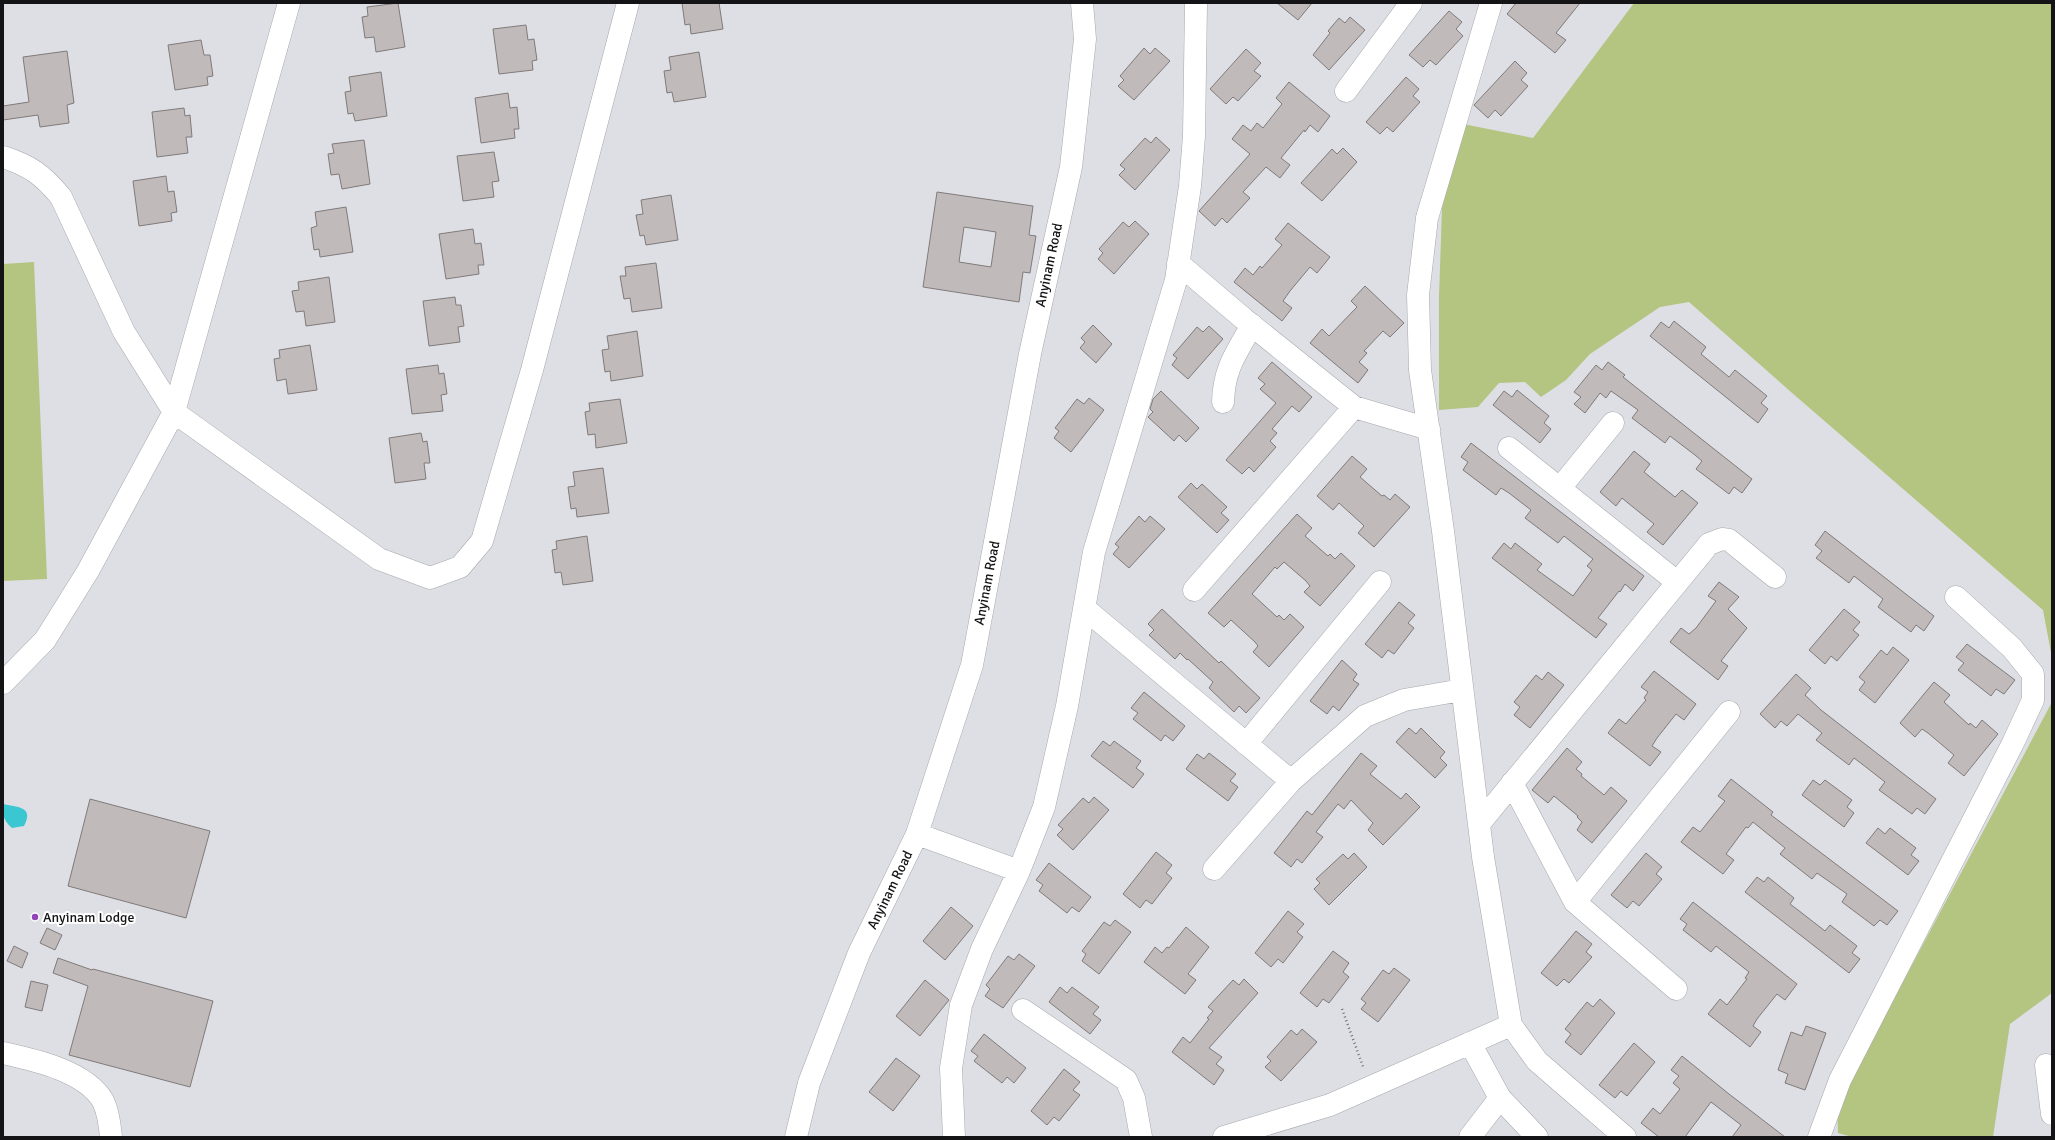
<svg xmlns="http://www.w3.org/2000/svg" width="2055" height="1140" viewBox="0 0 2055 1140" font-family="Signika,sans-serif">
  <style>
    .green { fill: #b4c481 }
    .water { fill: #3bc7d2 }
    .building { fill: #c0bbba; stroke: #807b7a; fill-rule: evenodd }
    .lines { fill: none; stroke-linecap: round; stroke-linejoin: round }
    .minor-casing { stroke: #a6a8ac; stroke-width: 23 }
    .path { stroke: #707074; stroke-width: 2.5; stroke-dasharray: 1 3; stroke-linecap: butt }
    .minor { stroke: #fff; stroke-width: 22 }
    .poi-dot { fill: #9145b6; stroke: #fff; stroke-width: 1.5 }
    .labels { text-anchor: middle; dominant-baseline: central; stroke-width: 4; stroke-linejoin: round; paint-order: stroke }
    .street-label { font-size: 14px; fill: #141416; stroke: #fff }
    .poi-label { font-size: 14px; fill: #141416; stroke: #fff; text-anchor: start }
  </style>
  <rect width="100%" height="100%" fill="#dedfe4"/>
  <path class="green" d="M1634,3H2052V658L2043,610L1791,392L1689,302L1660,307L1590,354L1566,380L1541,397L1525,382L1499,383L1478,407L1439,410V297L1442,208L1463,124L1533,138Z
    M34,262L47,579L3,581V264Z
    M2052,702V993L2010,1024L1993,1137H1852L1838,1133L1837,1106Z"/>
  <path class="water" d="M3,804C16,807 35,806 24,826L12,828C3,820 3,816 3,804Z"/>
  <path class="building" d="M398,3L405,47L376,52L374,37L365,38L362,17L368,16L367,7Z
    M682,3H719L723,29L691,34L690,24L685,25Z
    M1277,3H1312L1298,20Z
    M1516,3H1580L1556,33L1566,40L1555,53L1507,14Z
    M1449,11L1462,22L1456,29L1463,36L1436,65L1430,60L1423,67L1409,55Z
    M1350,17L1365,30L1329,70L1313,55L1330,33L1328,31L1339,18L1345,23Z
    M526,25L528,40L534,39L537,60L532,61L533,70L499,74L493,29Z
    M201,40L204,55H210L213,76L207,77L208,85L175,90L168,45Z
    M1144,48L1150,54L1155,48L1170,61L1134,100L1118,86L1124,80L1120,76Z
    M1246,49L1261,63L1254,71L1261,76L1238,101L1233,97L1226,104L1210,89Z
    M67,51L74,103L67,105L69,123L40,127L38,115L3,120V106L29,102L23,57Z
    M699,52L706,97L674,102L672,92L667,93L664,71L671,70L669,57Z
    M1515,61L1527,73L1521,80L1528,86L1501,116L1495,110L1488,118L1474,105Z
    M381,72L387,116L355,121L353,113L348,114L345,92L351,91L349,77Z
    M1406,77L1419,89L1413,96L1420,102L1393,132L1387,127L1380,134L1366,122Z
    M1289,82L1330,116L1318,132L1310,125L1305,132L1304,130L1281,158L1290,165L1280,178L1266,167L1243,192L1250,198L1227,223L1222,218L1215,226L1199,211L1250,154L1232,139L1243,125L1251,131L1257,123L1263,128L1282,104L1276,98Z
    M508,93L510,108L517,107L519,129H514L515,138L481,143L475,98Z
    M184,108L185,116L190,115L192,137H186L188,153L157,157L152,112Z
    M1156,137L1170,150L1135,190L1119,175L1125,169L1120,165L1145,138L1151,143Z
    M364,140L370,184L342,189L339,174L331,175L328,154L334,153L332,144Z
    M1343,148L1357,162L1322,201L1301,183L1332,149L1337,154Z
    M494,152L499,181L492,182L494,197L463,201L457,156Z
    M166,176L168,192L174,191L177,212L171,213L172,221L139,226L133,181Z
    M937,192L1033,206L1029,235L1036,236L1030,273L1023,272L1019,302L923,287ZM964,227L996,232L991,267L959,262Z
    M671,195L678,240L646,245L644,235L640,236L636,215L643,214L641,200Z
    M346,207L353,252L320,257L319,249L314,250L311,228L317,226L315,212Z
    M1135,221L1149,234L1114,274L1098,259L1103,253L1099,249L1123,222L1129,227Z
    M1288,223L1330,257L1317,273L1310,267L1290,291L1283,301L1292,308L1282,321L1234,282L1245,268L1253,275L1260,266L1262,268L1282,245L1275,239Z
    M473,229L475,244L481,243L484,265H478L479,274L446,279L439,234Z
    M656,263L662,308L632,312L630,298L624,299L620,276H626L625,267Z
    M329,277L335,322L306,326L304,311L296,312L292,291L299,290L298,282Z
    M1365,286L1404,323L1390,337L1383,331L1364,351L1367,353L1359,362L1368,370L1358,383L1310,343L1322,329L1329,336L1357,307L1351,301Z
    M455,297L456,305H461L464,326L458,327L460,342L429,346L423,301Z
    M1674,321L1706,347L1701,354L1729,377L1735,370L1767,396L1761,403L1768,409L1758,423L1650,336L1661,322L1669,328Z
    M1093,325L1112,344L1096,363L1080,348L1085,342L1081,338Z
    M1209,326L1223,339L1188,379L1172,365L1177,358L1173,355L1197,327L1203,332Z
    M637,331L643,376L611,381L610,371L605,372L602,350L609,349L607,336Z
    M310,345L317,390L288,394L286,379L277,381L274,359L280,358L279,350Z
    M1272,362L1312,397L1299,412L1292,406L1272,429L1277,433L1270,441L1276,447L1254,472L1249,467L1242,474L1226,460L1276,403L1260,389L1265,384L1258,378Z
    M1608,362L1625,375L1623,377L1752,479L1742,493L1734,487L1729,494L1696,469L1702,461L1695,455L1670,436L1665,443L1632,418L1638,410L1611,391L1606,398L1600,393L1585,413L1574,404L1581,397L1574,392L1596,365L1602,370Z
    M438,365L439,374L444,373L447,394L441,395L443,411L412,414L406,369Z
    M1517,390L1549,416L1544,423L1551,429L1540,443L1493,405L1504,391L1512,397Z
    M1161,391L1199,428L1186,442L1179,435L1174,441L1148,417L1153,412L1150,409L1153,399Z
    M1089,398L1104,410L1071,452L1054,438L1059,431L1055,428L1077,399L1084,404Z
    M620,399L627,443L596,448L595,434L588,435L585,412L590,411L589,403Z
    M421,433L423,442L427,441L430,463H424L426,479L395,483L389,438Z
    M1471,443L1644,576L1633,591L1625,584L1620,592L1619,591L1598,618L1607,624L1596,638L1492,558L1504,543L1511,549L1515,543L1542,564L1537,570L1573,596L1592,570L1587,566L1593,559L1564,536L1558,543L1525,518L1531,510L1509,493L1501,488L1496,495L1463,470L1468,462L1461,457Z
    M1634,451L1650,464L1644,472L1675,497L1682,490L1698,503L1663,545L1647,532L1654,524L1628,503L1622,498L1616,506L1600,492Z
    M1352,456L1367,469L1360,477L1382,496L1384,495L1390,500L1395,494L1410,507L1374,547L1358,533L1364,526L1360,522L1339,503L1333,510L1317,496Z
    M603,468L609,513L577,517L576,508L571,509L568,487L575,486L573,472Z
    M1191,483L1197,489L1202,484L1227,507L1221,513L1229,520L1217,533L1178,497Z
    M1297,514L1312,528L1305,536L1328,556L1330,554L1335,559L1341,553L1355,566L1320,606L1304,592L1310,586L1306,581L1284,562L1277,569L1275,567L1252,594L1277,617L1279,615L1284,620L1290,614L1304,627L1269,667L1253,652L1258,646L1255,642L1231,620L1224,627L1208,613Z
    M1139,516L1145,522L1150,516L1165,529L1129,568L1113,554L1119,547L1115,544Z
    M1825,531L1934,616L1924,631L1916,625L1911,632L1878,607L1883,599L1854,576L1849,583L1816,558L1822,551L1815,545Z
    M587,536L593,581L563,585L561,572L555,573L552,550L557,549L556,541Z
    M1719,582L1739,597L1728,609L1747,628L1721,661L1728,666L1718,680L1670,642L1681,628L1689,634L1696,628L1716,601L1708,596Z
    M1399,602L1415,615L1408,623L1414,628L1394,654L1388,650L1382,658L1365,644Z
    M1162,609L1219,663L1221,661L1260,698L1246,713L1239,706L1234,712L1209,688L1213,682L1188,659L1187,660L1180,653L1175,659L1149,635L1154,630L1148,624Z
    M1844,609L1860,622L1853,630L1859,635L1837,661L1831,656L1825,664L1809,650Z
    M1967,644L2015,680L2004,694L1996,689L1991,696L1958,670L1964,663L1956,657Z
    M1893,647L1909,660L1875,703L1859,690L1865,682L1859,677L1881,650L1887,655Z
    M1342,660L1357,674L1353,680L1359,684L1339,711L1333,706L1327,714L1310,701Z
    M1654,671L1696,704L1684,720L1676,714L1657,738L1652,746L1661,752L1650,766L1608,733L1619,719L1626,724L1646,700L1644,698L1648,692L1641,687Z
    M1548,672L1564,685L1530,728L1514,715L1520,707L1514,702L1536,675L1542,680Z
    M1796,674L1811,688L1805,695L1821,710L1936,799L1925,814L1917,808L1912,814L1879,790L1885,782L1862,764L1854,758L1849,765L1816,740L1822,733L1798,714L1787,726L1781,721L1775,728L1760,714Z
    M1934,682L1950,695L1944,702L1969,725L1970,723L1976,728L1982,720L1998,734L1964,776L1948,763L1954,755L1928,733L1922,729L1915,737L1900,723Z
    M1144,692L1185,726L1173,741L1165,735L1161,741L1133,719L1138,713L1131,708Z
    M1409,728L1416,734L1421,728L1445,752L1440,758L1447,765L1435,778L1396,742Z
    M1103,741L1110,746L1114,741L1141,761L1136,768L1144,774L1133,788L1091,756Z
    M1567,748L1582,762L1576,769L1582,774L1581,776L1604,795L1611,787L1627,801L1592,843L1577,830L1582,822L1577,817L1578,816L1554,796L1548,803L1532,790Z
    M1209,753L1236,774L1230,781L1238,787L1228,801L1186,769L1197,754L1204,759Z
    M1361,753L1377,766L1370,774L1401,799L1406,793L1420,807L1383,845L1368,830L1373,823L1351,800L1344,809L1338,804L1316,832L1323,837L1302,863L1297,859L1291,867L1274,853L1307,811L1312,815Z
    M1731,779L1773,812L1771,815L1898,911L1887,925L1880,920L1874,926L1842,902L1847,894L1817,873L1812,879L1780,854L1785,848L1753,822L1748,828L1746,827L1726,854L1734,860L1723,874L1681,842L1693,827L1700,832L1725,801L1718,796Z
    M1813,780L1820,785L1825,780L1852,800L1847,807L1854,813L1844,827L1802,795Z
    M1094,797L1109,810L1073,850L1057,835L1063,829L1058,825L1083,798L1089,803Z
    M90,799L210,831L186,918L68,886Z
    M1878,828L1885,834L1890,828L1916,848L1911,855L1919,861L1908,875L1866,843Z
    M1156,852L1172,865L1166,873L1172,878L1152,904L1146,900L1140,908L1123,894Z
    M1354,853L1367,867L1329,905L1314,889L1320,883L1316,879L1343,854L1348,859Z
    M1646,853L1662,867L1656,874L1662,879L1639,906L1633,901L1627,908L1611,895Z
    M1049,863L1091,897L1079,912L1072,907L1067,913L1039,891L1043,885L1036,880Z
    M1757,877L1764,882L1768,877L1794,898L1790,904L1798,910L1825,931L1830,925L1857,946L1852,953L1860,959L1849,973L1745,892Z
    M1693,902L1797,984L1785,1000L1777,994L1757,1019L1753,1026L1761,1032L1750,1047L1708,1014L1720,999L1727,1005L1747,979L1745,978L1749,972L1716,946L1711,952L1683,930L1687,924L1680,919Z
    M951,907L973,926L945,960L923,941Z
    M1288,911L1304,924L1297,932L1303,937L1283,963L1278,959L1271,967L1255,953Z
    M1115,920L1131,932L1099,974L1082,961L1086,954L1082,951L1104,922L1110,926Z
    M1186,927L1209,947L1188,974L1196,980L1185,994L1144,962L1155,947L1162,953L1167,947L1169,948Z
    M47,928L62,935L55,950L40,943Z
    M1576,931L1592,944L1586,952L1592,957L1569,983L1564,979L1557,986L1541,973Z
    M14,946L28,953L22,968L7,961Z
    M1333,951L1349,963L1343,972L1349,977L1329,1003L1323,999L1317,1007L1300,993Z
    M1019,954L1035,966L1003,1008L985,996L990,989L986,985L1008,956L1014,960Z
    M58,958L92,970L93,969L213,1001L190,1087L69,1055L88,986L53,973Z
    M1394,968L1410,980L1378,1022L1361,1009L1366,1003L1361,999L1383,970L1389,974Z
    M1244,979L1258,993L1209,1048L1222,1057L1216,1064L1224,1070L1214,1085L1172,1052L1183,1037L1190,1043L1209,1019L1207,1018L1213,1011L1208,1007L1233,980L1239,985Z
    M925,980L949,1000L920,1036L896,1016Z
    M31,981L48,985L42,1011L25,1007Z
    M1060,987L1067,993L1072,987L1099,1007L1093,1014L1101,1020L1090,1034L1049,1002Z
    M1600,999L1615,1013L1581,1055L1565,1042L1571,1034L1565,1029L1587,1002L1593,1007Z
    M1806,1026L1826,1033L1805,1090L1785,1083L1788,1074L1778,1070L1791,1032L1802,1036Z
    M1302,1029L1317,1042L1281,1081L1265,1067L1271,1061L1267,1057L1291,1030L1297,1035Z
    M984,1034L1026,1068L1014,1083L1007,1077L1002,1083L974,1061L978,1056L971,1051Z
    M1634,1043L1655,1062L1627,1096L1621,1091L1615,1098L1599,1085Z
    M1682,1056L1729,1094L1785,1137H1732L1741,1125L1711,1102L1685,1137H1659L1641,1123L1653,1108L1660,1114L1680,1089L1673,1083L1679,1076L1671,1070Z
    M896,1058L920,1076L893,1111L869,1092Z
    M1064,1069L1080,1082L1073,1090L1080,1095L1059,1121L1054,1117L1047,1125L1031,1111Z"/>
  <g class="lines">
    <g class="minor-casing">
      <path id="minor" d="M1491,3L1427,218L1418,295L1420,370L1443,531L1483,857L1511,1025L1537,1061L1625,1137
        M1346,91L1411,3
        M3,157C30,166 42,174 61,197L124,332L174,412L379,559L430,578L460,567L482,541L532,370L628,3
        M1178,263L1244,319L1354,407L1429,429
        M1223,402C1224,368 1236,354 1252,325
        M1509,448L1677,582
        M1560,488L1613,423
        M1194,590L1354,407
        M1084,608L1291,781
        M3,683L45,640L88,571L174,412L289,3
        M1246,744L1380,582
        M1512,783L1575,902L1676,989
        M1479,824L1709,544L1722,539L1729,540L1775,577
        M917,834L1019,871
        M1214,869L1291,781L1365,716L1404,700L1462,690
        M1575,902L1729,712
        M1023,1010L1126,1080L1134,1098L1141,1137
        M1470,1043L1500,1098L1537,1137
        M3,1053C34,1060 86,1071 103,1101C108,1111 110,1126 111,1137
        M2046,1065L2052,1114
        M796,1137L809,1083L859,953L917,834L972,665L1030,354L1071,167L1085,39L1082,3
        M954,1137L951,1068L961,1005L982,949L1019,871L1044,807L1067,706L1094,552L1176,280L1190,186L1194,136L1196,3
        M1224,1137L1330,1105L1511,1025
        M1470,1137L1500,1098
        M1819,1137L1840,1080L2013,743L2033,700V674L2012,648L1956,597"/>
    </g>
    <path class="path" d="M1342,1009L1364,1069"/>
    <use href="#minor" class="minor"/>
  </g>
  <circle class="poi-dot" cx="35" cy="917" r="4"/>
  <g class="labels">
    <g class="street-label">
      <text transform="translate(1049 265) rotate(-78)">Anyinam Road</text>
      <text transform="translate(987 583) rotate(-79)">Anyinam Road</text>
      <text transform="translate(890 890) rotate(-64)">Anyinam Road</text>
    </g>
    <g class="poi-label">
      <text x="43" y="917">Anyinam Lodge</text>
    </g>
  </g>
  <rect width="2055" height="1140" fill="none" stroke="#141416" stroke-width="8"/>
</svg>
